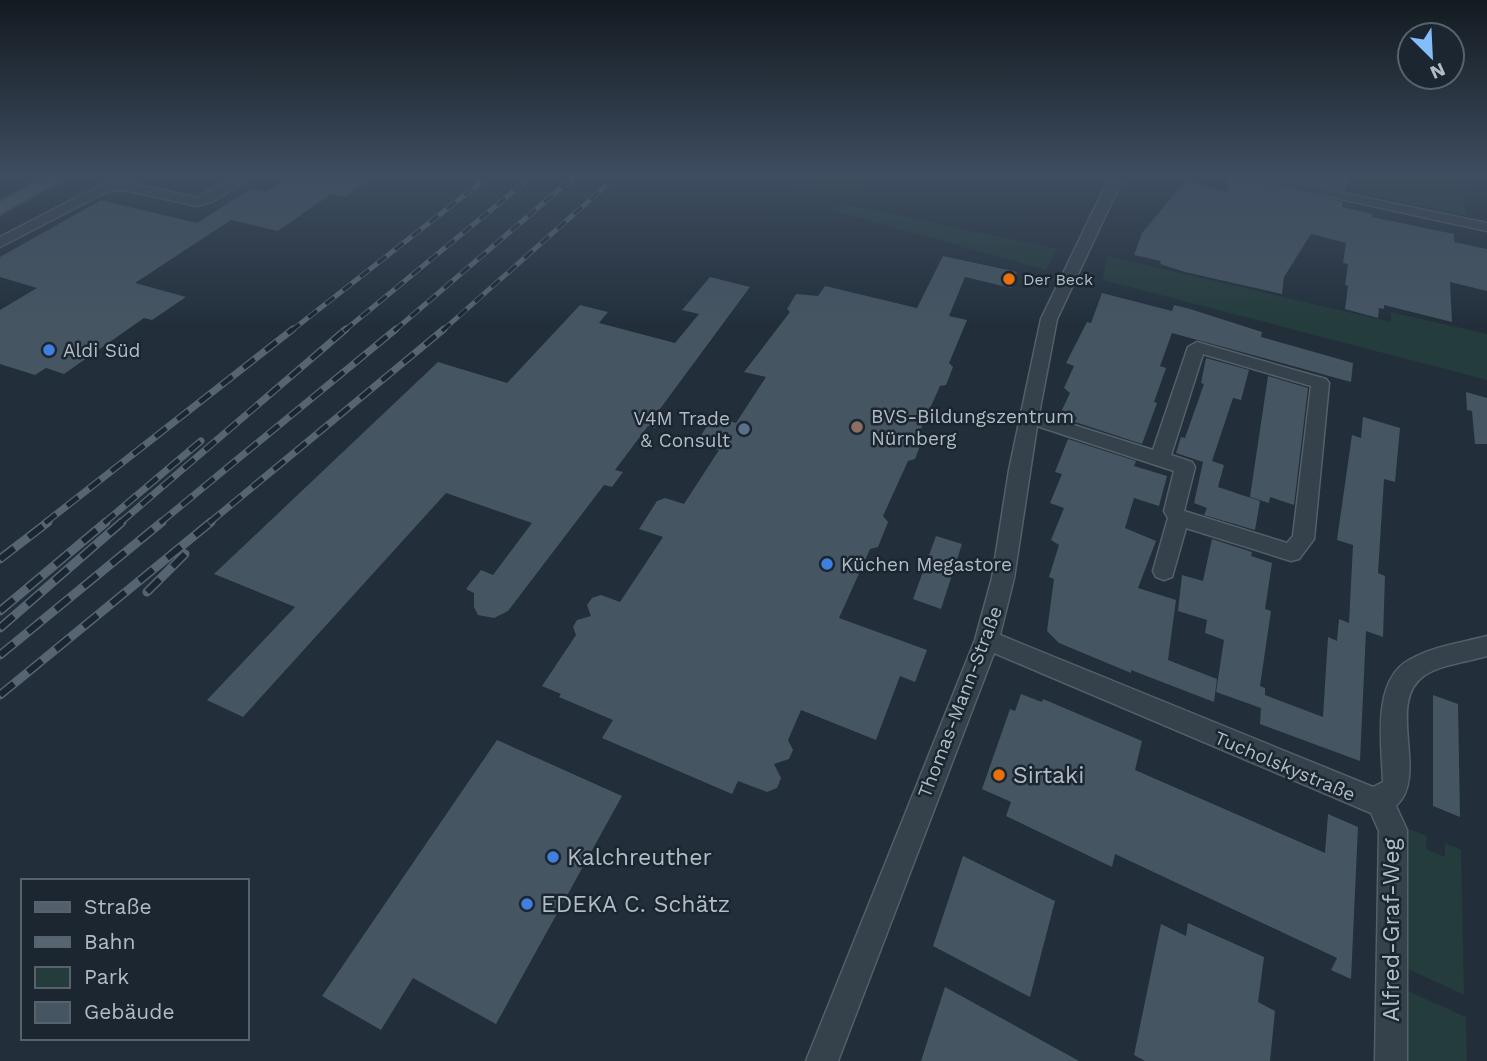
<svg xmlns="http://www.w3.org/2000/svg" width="1487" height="1061" viewBox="0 0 1487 1061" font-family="'Work Sans',sans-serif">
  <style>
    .green { fill: #243c3c }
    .building { fill: #455562 }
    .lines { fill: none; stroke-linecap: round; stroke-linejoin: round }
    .minor-casing { stroke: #545f69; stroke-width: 3 }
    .major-casing { stroke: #3f4a54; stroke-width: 4 }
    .minor { fill: #35414b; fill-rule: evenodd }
    .major { fill: #53606c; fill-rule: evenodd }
    .rail-far2-casing { stroke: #576573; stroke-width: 5 }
    .rail-far1-casing { stroke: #576573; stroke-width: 7 }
    .rail-casing { stroke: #576573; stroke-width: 9 }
    .rail-far2 { stroke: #1b2630; stroke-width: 3.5; stroke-dasharray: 11; stroke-linecap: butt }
    .rail-far1 { stroke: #1b2630; stroke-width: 4.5; stroke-dasharray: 14; stroke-linecap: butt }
    .rail { stroke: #1b2630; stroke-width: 6; stroke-dasharray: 18; stroke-linecap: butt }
    .food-dot { fill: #e8710a; stroke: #1b2630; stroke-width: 2.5 }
    .shop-dot { fill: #3f7fe0; stroke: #1b2630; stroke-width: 2.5 }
    .education-dot { fill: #8d6e63; stroke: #1b2630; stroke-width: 2.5 }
    .service-dot { fill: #5c6f8a; stroke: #1b2630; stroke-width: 2.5 }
    .labels { text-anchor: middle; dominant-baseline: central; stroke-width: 5; stroke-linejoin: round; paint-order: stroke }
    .far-poi-label { font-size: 16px; fill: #b1bcc7; stroke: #1b2630; text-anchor: start }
    .poi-label { font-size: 19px; fill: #b1bcc7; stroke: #1b2630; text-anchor: start }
    .street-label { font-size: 19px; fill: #b1bcc7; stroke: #1b2630 }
    .near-poi-label { font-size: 23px; fill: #b1bcc7; stroke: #1b2630; text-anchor: start }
    .near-street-label { font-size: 23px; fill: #b1bcc7; stroke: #1b2630 }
  </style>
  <rect width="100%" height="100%" fill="#222f3b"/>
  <path class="green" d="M768,176H870L855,199L765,179Z
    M1356,176H1477L1462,191L1468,216L1355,193Z
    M844,204L1057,249L1046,270L830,210Z
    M1107,256L1391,322V312L1487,334V380L1103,280Z
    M1404,827L1427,836L1426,849L1445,857V843L1461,850L1464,995L1402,966Z
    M1401,988L1466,1017L1467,1061H1400Z"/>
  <path class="building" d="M289,176H374L345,197L331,194L278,231L231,220L135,283L186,297L152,320L144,318L64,374L46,368L35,375L0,364V310L37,288L0,277V257L101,200L197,223L252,188L266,192Z
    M1228,176L1343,202L1342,207L1373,214L1372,217L1454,234V242L1487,249V291L1450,282L1452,322L1384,305V309L1379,308L1378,318L1345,309L1348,286L1345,285L1348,264L1343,263L1346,243L1311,234L1284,277L1282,294L1185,272L1160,264L1161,261L1134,255L1142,233L1186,180L1227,192Z
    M1275,176H1338L1349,179L1346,191Z
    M943,256L1017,272L1011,288L965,277L949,316L967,320L949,363L953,367L946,385L940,386L919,433L923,438L915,459L908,461L883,516L888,522L878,547L870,549L839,618L927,650L915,682L900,676L876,740L801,710L788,740L793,750L789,759L774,764L781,778L777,788L767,792L738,781L732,794L602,738L613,720L559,697L561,694L542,686L576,635L573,627L577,620L591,616L587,605L592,598L601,595L620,602L663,537L639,529L657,501L665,498L684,504L719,450L696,443L711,420L718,418L736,423L766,377L744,372L790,312L787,309L796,294L818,296L825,286L917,308Z
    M710,277L750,287L657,413L665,415L655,428L648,426L615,470L623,472L612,487L604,485L508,611L494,618L478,615L474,607V593L466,589L481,570L493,575L532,523L446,493L243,717L207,700L295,607L214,574L438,362L507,383L580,305L608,312L599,323L675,343L699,314L682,310Z
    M1102,293L1172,311L1174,305L1190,309L1262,332L1261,337L1353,363L1351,382L1172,333L1160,366L1166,368L1154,402L1157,403L1142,444L1075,422L1077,417L1061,412L1070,393L1064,388L1074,366L1066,363L1087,322L1091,323Z
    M1206,358L1249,370L1241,400L1233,398L1212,461L1224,465L1218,487L1260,501L1255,530L1204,515L1207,508L1194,503L1203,462L1176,453L1181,437L1185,438L1204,384L1201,383Z
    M1268,376L1308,388L1294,505L1270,497L1269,503L1250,497Z
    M1466,392L1487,398V444H1475L1472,411L1467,410Z
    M1363,417L1400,428L1395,482L1384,479L1378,573L1385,576L1383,637L1366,631L1360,761L1260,724L1261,708L1216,692L1224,640L1205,633L1207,620L1178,611L1182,575L1203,581L1212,539L1252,552L1251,556L1272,563L1265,609L1271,611L1260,686L1265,688V695L1323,717L1328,637L1337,641L1339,619L1349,623L1353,545L1337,540L1352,435L1361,438Z
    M1068,439L1136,461L1134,466L1167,476L1159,506L1134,498L1125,528L1156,541L1138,588L1176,600L1168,660L1217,679L1214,702L1131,670V673L1059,643L1047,631L1054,579L1049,577L1059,545L1051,540L1064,508L1050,503L1062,474L1055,472Z
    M936,536L962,544L941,609L913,599Z
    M1021,694L1042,702L1043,699L1142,741L1135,770L1325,853L1328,814L1358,827L1351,979L1331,970L1337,958L1115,854L1112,867L1006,816L1011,802L982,789L1010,709L1015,711Z
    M1433,695L1458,704L1460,817L1433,806Z
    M497,740L622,796L496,1024L413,978L381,1030L322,996Z
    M963,856L1055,901L1030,997L933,946Z
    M1188,923L1264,957L1258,1002L1275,1011L1270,1061H1145L1134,1055L1161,924L1186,936Z
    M945,987L1079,1061H921Z"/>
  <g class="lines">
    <g class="minor-casing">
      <path id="minor" d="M236,176H253L212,202L196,206L126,190L108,191L0,247V237L105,183L126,182L196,198Z
        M1110,176H1124L1057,319L1039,414L1153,450L1188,347L1197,342L1326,379L1329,383L1314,539L1299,559L1291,561L1186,528L1172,577L1164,580L1156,577L1153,571L1168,518L1164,511L1174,471L1037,426L1014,578L1000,635L1373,787L1383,782C1382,746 1371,681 1409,660C1433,646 1461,643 1487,636V656C1467,662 1443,664 1425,675C1384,702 1430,775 1396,806L1407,830V1061H1375L1379,831L1371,813L994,653L838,1061H806L975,640L992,578L1009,470L1041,319ZM1203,354L1311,386L1293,536L1287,543L1184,511L1195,467L1192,462L1171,455Z
        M1235,176H1262L1487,223V231Z"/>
    </g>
    <g class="major-casing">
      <path id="major" d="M48,176H69L0,214V202Z"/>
    </g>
    <use href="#minor" class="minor"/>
    <use href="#major" class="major"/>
    <g class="rail-far2-casing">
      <path id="rail-far2" d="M291,331L489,176
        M344,331L532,176
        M394,331L575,176
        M442,331L617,176"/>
    </g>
    <g class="rail-far1-casing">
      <path id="rail-far1" d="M45,523L293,329
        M104,523L201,441
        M120,523L346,329
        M160,523L396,329
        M209,523L444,329"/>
    </g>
    <g class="rail-casing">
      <path id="rail" d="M0,559L48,522
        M147,592L185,554
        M0,611L106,522
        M0,628L122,522
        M0,655L162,522
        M0,695L211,522"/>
    </g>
    <use href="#rail-far2" class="rail-far2"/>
    <use href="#rail-far1" class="rail-far1"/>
    <use href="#rail" class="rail"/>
  </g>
  <linearGradient id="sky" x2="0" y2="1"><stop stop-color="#131a20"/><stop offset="0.54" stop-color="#3e4d60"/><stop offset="1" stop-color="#3e4d60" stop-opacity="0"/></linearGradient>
  <rect width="1487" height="325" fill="url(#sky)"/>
  <g class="food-dot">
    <circle cx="1009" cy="279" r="7"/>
    <circle cx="999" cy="775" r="7"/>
  </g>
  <g class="shop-dot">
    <circle cx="49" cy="350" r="7"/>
    <circle cx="827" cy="564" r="7"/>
    <circle cx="553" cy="857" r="7"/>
    <circle cx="527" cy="904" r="7"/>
  </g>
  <circle class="education-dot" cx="857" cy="427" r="7"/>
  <circle class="service-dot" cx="744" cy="429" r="7"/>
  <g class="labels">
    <g class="far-poi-label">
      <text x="1023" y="279">Der Beck</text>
    </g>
    <g class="poi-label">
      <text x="63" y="350">Aldi Süd</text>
      <text x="871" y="416">BVS-Bildungszentrum<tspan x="871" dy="22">Nürnberg</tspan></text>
      <text x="730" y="418" text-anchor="end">V4M Trade<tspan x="730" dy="22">&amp; Consult</tspan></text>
      <text x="841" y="564">Küchen Megastore</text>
    </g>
    <g class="street-label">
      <text transform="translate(960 702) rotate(-69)">Thomas-Mann-Straße</text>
      <text transform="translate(1285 766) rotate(23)">Tucholskystraße</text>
    </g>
    <g class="near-poi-label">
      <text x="1013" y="775">Sirtaki</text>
      <text x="567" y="857">Kalchreuther</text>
      <text x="541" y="904">EDEKA C. Schätz</text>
    </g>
    <g class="near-street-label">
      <text transform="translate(1391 930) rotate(-90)">Alfred-Graf-Weg</text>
    </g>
  </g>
  <rect x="21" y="879" width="228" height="161" fill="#1b2630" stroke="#57626c" stroke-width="2"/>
  <rect x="35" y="902" width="35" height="10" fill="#53606c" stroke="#57626c" stroke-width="2"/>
  <text x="84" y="914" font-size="21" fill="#b1bcc7">Straße</text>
  <rect x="35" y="937" width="35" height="10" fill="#576573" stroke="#57626c" stroke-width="2"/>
  <text x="84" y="949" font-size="21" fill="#b1bcc7">Bahn</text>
  <rect x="35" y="967" width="35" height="21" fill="#243c3c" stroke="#57626c" stroke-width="2"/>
  <text x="84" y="984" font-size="21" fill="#b1bcc7">Park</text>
  <rect x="35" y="1002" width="35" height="21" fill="#455562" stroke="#57626c" stroke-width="2"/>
  <text x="84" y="1019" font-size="21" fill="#b1bcc7">Gebäude</text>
  <g transform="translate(1431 56) rotate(156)"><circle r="33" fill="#1b2630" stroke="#57626c" stroke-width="2"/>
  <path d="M0-5L12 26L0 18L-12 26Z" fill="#83bdfa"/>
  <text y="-10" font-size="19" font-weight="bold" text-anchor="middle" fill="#b1bcc7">N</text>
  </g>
</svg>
